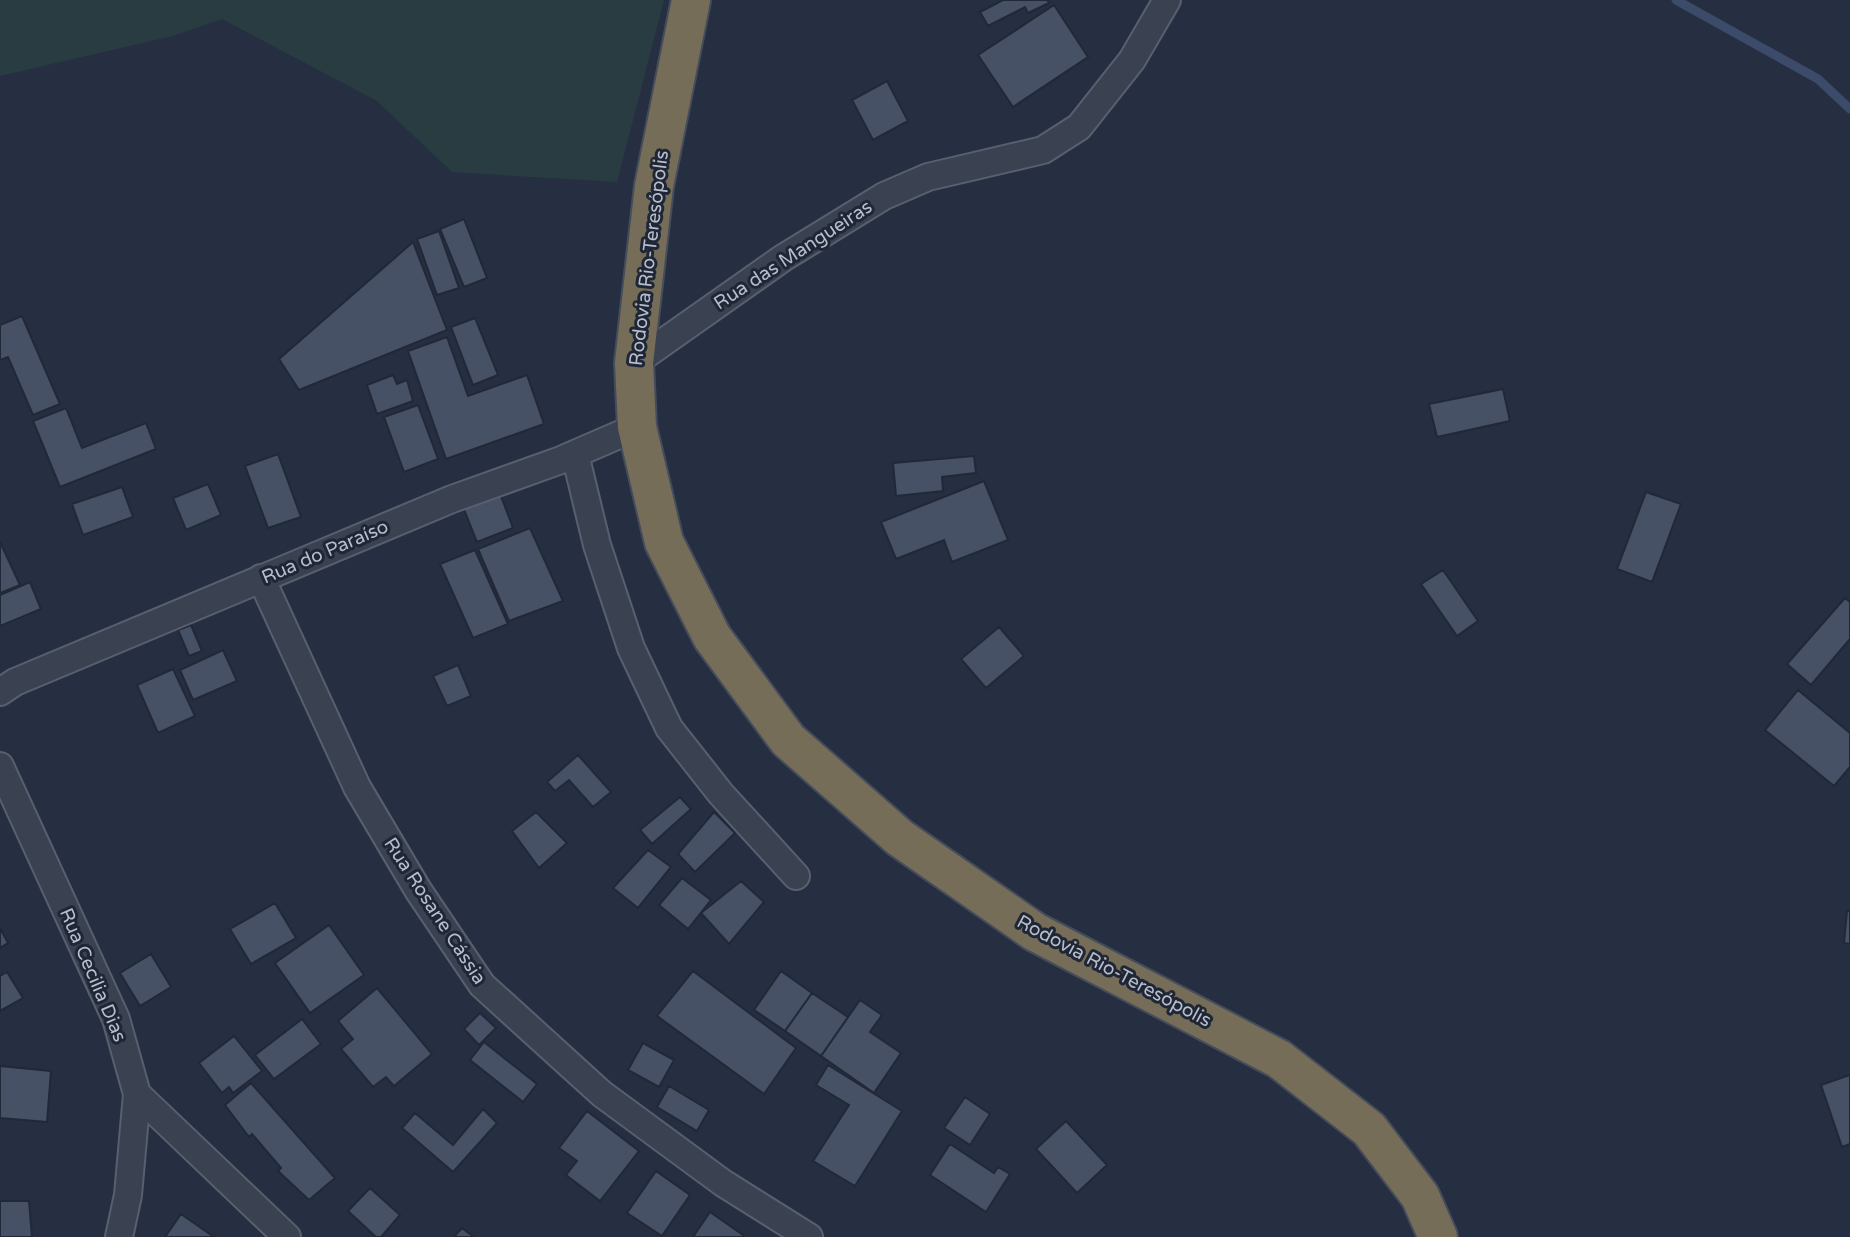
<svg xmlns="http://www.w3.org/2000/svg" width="1850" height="1237" viewBox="0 0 1850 1237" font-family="'Varela Round',sans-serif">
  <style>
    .green { fill: #283c42 }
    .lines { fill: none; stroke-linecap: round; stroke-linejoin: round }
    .stream { stroke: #3c4b69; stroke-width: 9 }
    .building { fill: #475165; stroke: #212838; stroke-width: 2 }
    .street-casing { stroke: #585f6e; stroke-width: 30 }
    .highway-casing { stroke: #454c5b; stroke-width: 42 }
    .street { stroke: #3a4251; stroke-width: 26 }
    .highway { stroke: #766d58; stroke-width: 38 }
    .labels { text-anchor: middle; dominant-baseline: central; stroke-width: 6; stroke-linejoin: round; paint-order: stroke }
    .street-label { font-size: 19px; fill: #b7bdcb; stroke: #1f2636 }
  </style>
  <rect width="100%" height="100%" fill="#262f41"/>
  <path class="green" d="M0,0H664L617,182L452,172L377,101L222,19L173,36L0,76Z"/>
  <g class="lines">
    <path class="stream" d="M1676,0L1818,79L1850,109"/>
  </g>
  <path class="building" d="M1003,0H1047L1049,3L1028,13L1025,7L988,26L980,12Z
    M1054,5L1088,57L1013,107L978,55Z
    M887,81L908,121L873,140L852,100Z
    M464,219L487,278L464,287L440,229Z
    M439,231L459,288L437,295L417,239Z
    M413,242L447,330L299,390L279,359Z
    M22,316L60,404L33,415L8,357L0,360V325Z
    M475,318L498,375L473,385L451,327Z
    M447,337L468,396L527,375L544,424L446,459L408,351Z
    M393,375L397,384L407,380L413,401L377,414L367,385Z
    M1503,389L1510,421L1437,437L1429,404Z
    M418,405L438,459L404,472L384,417Z
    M66,408L82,448L146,423L156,449L60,487L33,421Z
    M278,454L301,517L268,528L245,466Z
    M974,456L976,473L942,477L943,491L896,496L893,463Z
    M984,481L1008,540L952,562L944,540L896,559L881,522Z
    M208,484L221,515L186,530L173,498Z
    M122,487L133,517L83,535L72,504Z
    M498,488L513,528L477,542L461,502Z
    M1646,492L1681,504L1652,582L1617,569Z
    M530,528L563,601L509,621L478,549Z
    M0,542L20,585L0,593Z
    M475,550L508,624L473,638L440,564Z
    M1443,570L1478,621L1457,636L1421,584Z
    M30,582L41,609L0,626V595Z
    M1845,598L1850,602V639L1811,685L1787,664Z
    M191,625L202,651L189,656L178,630Z
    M999,627L1024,656L986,688L961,659Z
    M223,650L237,681L193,700L180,670Z
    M458,665L471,696L447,706L433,676Z
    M173,669L195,716L158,733L137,685Z
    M1798,690L1850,733V767L1834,786L1765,730Z
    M578,755L611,792L593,807L569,780L555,791L547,782Z
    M680,797L691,809L652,844L640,830Z
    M536,812L567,843L539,868L512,831Z
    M714,812L735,833L695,872L678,854Z
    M648,850L671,867L638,908L613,888Z
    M682,878L711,900L688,929L659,905Z
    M741,881L764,902L729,944L701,913Z
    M275,903L296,938L251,964L230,929Z
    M1847,911H1850V944L1844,943Z
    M329,925L364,975L310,1013L275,963Z
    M0,928L8,943L0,948Z
    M151,954L171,987L140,1006L120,973Z
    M693,971L796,1048L764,1094L657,1016Z
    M781,971L812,993L785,1031L754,1010Z
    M7,972L23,998L0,1011V976Z
    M377,988L432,1054L394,1086L386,1077L373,1087L341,1049L353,1039L338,1021Z
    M812,993L848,1017L821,1056L785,1031Z
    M860,1000L882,1015L870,1032L901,1053L874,1093L821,1056Z
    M480,1013L496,1028L479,1045L464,1029Z
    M302,1019L321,1044L274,1079L255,1055Z
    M234,1036L262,1071L233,1093L229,1087L222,1093L199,1063Z
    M484,1042L537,1084L523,1102L470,1060Z
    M643,1043L674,1060L659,1087L628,1070Z
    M828,1065L902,1111L855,1186L813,1161L849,1105L816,1085Z
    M0,1066L51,1071L47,1122L0,1118Z
    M1850,1075V1144L1842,1147L1821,1085Z
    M251,1083L335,1178L309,1200L278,1171L281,1168L252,1134L249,1137L225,1105Z
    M669,1086L709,1110L697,1131L657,1107Z
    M965,1097L990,1114L970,1145L944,1128Z
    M483,1109L497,1123L453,1172L402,1128L415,1113L453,1145Z
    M587,1111L639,1151L600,1201L566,1175L577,1161L559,1148Z
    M1066,1121L1107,1165L1077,1193L1036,1149Z
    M950,1144L994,1173L998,1167L1010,1174L986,1212L930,1175Z
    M656,1171L690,1195L662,1236L627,1213Z
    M370,1188L400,1215L381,1237H376L348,1211Z
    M0,1201H29L32,1237H0Z
    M710,1212L743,1235L742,1237H693Z
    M181,1214L214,1237H165Z
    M462,1228L474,1237H454Z"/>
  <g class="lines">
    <g class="street-casing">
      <path id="street" d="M634,363L783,258L884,196L928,177L1043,150L1079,127L1132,60L1167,0
        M575,454L597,545L631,648L669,728L721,794L796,876
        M261,578L357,787L418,890L482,985L602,1094L723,1183L809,1237
        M0,692L15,682L452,499L561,460L637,427
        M0,766L116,1019L137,1094L128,1195L119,1237
        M137,1094L287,1237"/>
    </g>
    <g class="highway-casing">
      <path id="highway" d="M691,0L654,186L634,363L637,427L664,542L712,637L788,740L900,838L1035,932L1279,1059L1369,1129L1420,1196L1438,1237"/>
    </g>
    <use href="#street" class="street"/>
    <use href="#highway" class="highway"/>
  </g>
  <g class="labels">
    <g class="street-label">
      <text transform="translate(793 255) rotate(-33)">Rua das Mangueiras</text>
      <text transform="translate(649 258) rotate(-83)">Rodovia Rio-Teresópolis</text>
      <text transform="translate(325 552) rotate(-23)">Rua do Paraíso</text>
      <text transform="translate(435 911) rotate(57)">Rua Rosane Cássia</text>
      <text transform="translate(1114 971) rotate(28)">Rodovia Rio-Teresópolis</text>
      <text transform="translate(93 975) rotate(67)">Rua Cecilia Dias</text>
    </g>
  </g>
</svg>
